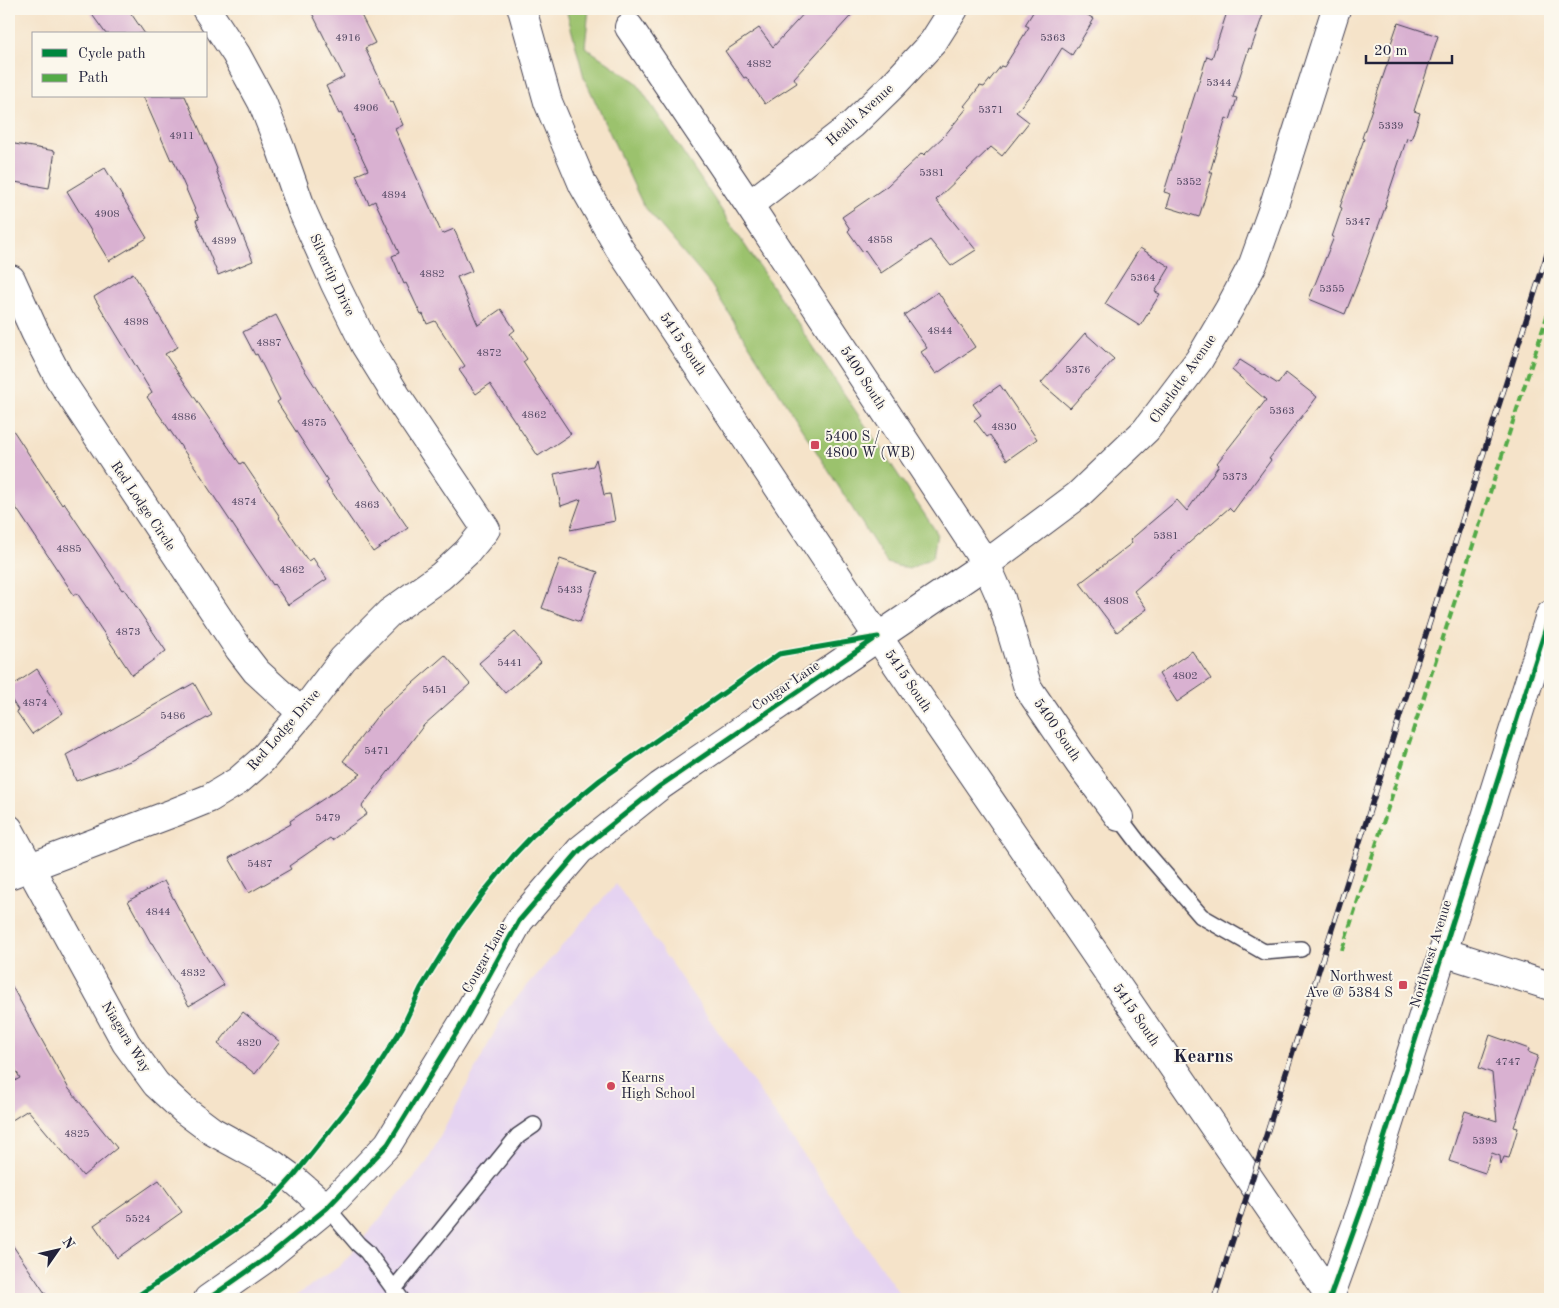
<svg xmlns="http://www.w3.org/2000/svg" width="1559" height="1308" viewBox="0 0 1559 1308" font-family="'Old Standard TT',serif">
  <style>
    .built { fill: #e5d3f1 }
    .green { fill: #9bc26d; stroke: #5e7254 }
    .building { fill: #d9b1d1 }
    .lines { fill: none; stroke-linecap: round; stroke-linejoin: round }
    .service-casing { stroke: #423f50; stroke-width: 18 }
    .minor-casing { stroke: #423f50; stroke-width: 30 }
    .tertiary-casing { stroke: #423f50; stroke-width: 30 }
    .secondary-casing { stroke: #423f50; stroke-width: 30 }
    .primary-casing { stroke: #423f50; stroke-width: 30 }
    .service { stroke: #fff; stroke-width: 15 }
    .minor { stroke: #fff; stroke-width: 28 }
    .tertiary { stroke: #fff; stroke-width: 28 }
    .secondary { stroke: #fff; stroke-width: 28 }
    .primary { stroke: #fff; stroke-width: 28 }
    .rail-casing { stroke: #22223b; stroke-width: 5.5 }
    .rail { stroke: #fbf7ec; stroke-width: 4; stroke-dasharray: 11; stroke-linecap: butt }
    .quiet { stroke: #53aa46; stroke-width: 4; stroke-dasharray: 8 4; stroke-linecap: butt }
    .cycleway-casing { stroke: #fbf7ec; stroke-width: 8 }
    .cycleway { stroke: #00873e; stroke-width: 5 }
    .poi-dot { fill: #d1495b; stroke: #fbf7ec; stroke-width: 2 }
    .labels { text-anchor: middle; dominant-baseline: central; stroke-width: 4; stroke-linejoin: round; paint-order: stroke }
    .number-label { font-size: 11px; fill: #504660 }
    .street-label { font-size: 14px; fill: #22223b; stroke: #fbf7ec }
    .poi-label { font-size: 14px; fill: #22223b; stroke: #fbf7ec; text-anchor: start }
    .district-label { font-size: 19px; font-weight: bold; fill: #22223b; stroke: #fbf7ec }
  </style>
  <rect width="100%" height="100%" fill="#fbf7ec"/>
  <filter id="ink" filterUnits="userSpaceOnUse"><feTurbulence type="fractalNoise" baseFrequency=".02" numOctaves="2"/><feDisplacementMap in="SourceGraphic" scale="10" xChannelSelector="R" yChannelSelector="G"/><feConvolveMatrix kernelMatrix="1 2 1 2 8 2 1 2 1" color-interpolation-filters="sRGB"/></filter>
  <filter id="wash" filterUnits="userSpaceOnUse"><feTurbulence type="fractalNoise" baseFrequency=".0096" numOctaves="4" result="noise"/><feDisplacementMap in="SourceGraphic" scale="20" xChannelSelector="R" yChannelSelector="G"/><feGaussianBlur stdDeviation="1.12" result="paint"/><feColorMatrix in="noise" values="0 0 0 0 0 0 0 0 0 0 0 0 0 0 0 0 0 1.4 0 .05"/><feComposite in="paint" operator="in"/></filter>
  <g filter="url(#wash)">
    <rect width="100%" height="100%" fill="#f5e3c9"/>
    <path class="built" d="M616,884L903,1299H291L340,1266L427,1162L506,1010Z"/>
    <path class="green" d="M566,9H589L585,47L636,82L937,533L933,557L909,569L887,563L711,285L643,205L584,77Z"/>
    <g id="blocks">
      <path class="building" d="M88,9H128L145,34H106Z
        M310,9H358L375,43L365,48L391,103L393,102L403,125L395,129L442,234L454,229L472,271L457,277L478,325L501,309L515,330L510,334L527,359L523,362L571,434L538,456L490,384L476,394L459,370L465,366L435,321L427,324L423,314L421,315L406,283L404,284L392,256L399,253L375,201L369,204L356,175L368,170L341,113L339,114L326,86L344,77Z
        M808,9H857L794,78L797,83L765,104L746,77L744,78L725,51L759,28L773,47Z
        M1035,9H1078L1094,19L1072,55L1062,48L1041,82L1016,112L1029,122L1002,156L991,147L936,200L976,250L951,266L930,240L881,273L865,250L863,252L848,231L850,229L842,217L887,186L922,153L924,155L945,135L967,108L964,106L980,86L984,87L1001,66L1004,67L1029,27L1025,25Z
        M1228,9H1265L1251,49L1249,48L1233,97L1237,98L1230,120L1226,118L1210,172H1213L1199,217L1167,207L1171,194L1164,192L1207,56L1212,58Z
        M1398,23L1438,36L1414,111L1420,113L1411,140L1407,138L1385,204L1386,205L1361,274L1345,314L1309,299L1334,237H1332L1342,208L1340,207L1364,139L1362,138L1390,56L1387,55Z
        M143,96H185L217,169L216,170L253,261L218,275L196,220L199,219L173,159L171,160Z
        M9,143L55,151L49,188L9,181Z
        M105,168L147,238L109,261L67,191Z
        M1140,248L1170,267L1155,292L1160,294L1140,326L1105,304Z
        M133,273L178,347L165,354L240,464L243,462L280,517L279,518L308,561L313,558L327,579L288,605L274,584L273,585L207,486H208L147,397L152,393L94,297Z
        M938,292L975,347L936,374L921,352L927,348L904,315Z
        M276,315L302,366L361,459L408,528L373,552L326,483L328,481L277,402L280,400L257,354L255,355L243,332Z
        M1085,333L1114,359L1070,408L1041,383Z
        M1240,360L1278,384L1286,373L1317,397L1269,459L1271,460L1233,512L1229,508L1134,591L1147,609L1117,632L1080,583L1132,543L1130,540L1177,500L1187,511L1219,465L1217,463L1266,400L1232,370Z
        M1000,385L1037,439L1007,460L990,435L987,437L974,420L981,415L973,404Z
        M9,424L62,505L64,503L122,590L124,589L166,651L132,675L77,593L74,595L9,497Z
        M596,459L604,495L610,494L615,521L570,530L581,499L561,506L554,474L593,466Z
        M560,559L598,572L580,622L542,608Z
        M515,632L541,662L505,693L479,663Z
        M1192,651L1211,679L1177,702L1159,674Z
        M445,655L470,684L424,725L362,806L367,814L332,840L330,838L289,866L291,869L249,893L229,858L291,824L290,821L361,774L343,761L381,711Z
        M37,669L49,688L47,690L63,713L32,734L16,711L18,710L9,696V688Z
        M194,683L212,715L133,760L76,781L66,755Z
        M164,881L196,941L224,985L189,1006L152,943H151L128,901Z
        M9,981L69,1089L117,1148L83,1176L28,1110L9,1122V1084L20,1078L9,1058Z
        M243,1012L280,1042L255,1074L218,1044Z
        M1490,1035L1529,1049L1528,1052L1538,1056L1514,1127L1518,1128L1509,1158L1504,1157L1501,1165L1500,1156L1492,1153L1485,1173L1449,1161L1465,1111L1497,1121L1492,1073L1479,1068Z
        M159,1180L182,1212L117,1258L94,1225Z
        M9,1240L49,1299H9Z"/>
    </g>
  </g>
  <g filter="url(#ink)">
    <use href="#blocks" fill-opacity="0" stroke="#423f50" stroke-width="1"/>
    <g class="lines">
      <g class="service-casing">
        <path id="service" d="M1119,817L1144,850L1201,916L1264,952L1301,949
          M327,1208L358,1244L367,1252L401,1299
          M394,1289L518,1136L534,1125"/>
      </g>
      <g class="minor-casing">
        <path id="minor" d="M629,27L749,205L986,564L1001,598L1028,688L1079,763L1119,817
          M749,205L852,125L893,85L933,42L954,9
          M11,279L35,332L59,378L239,649L256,671L302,713
          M878,637L986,564L1077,496L1146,430L1199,360L1229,309L1253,264L1272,211L1336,9
          M9,829L126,1043L156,1084L184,1110L212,1131L274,1165L292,1178L327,1208
          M9,875L173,813L210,798L238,781L262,760L302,713L343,659L389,613L441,576L467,552L486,529L396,395L365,345L335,284L302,210L281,150L262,102L236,54L206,9
          M1443,952L1550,986"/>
      </g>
      <g class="tertiary-casing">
        <path id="tertiary" d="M1330,1297L1362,1208L1550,615"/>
      </g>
      <g class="secondary-casing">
        <path id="secondary" d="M208,1299L265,1259L327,1208L388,1144L465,1019L519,921L580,850L660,786L878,637"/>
      </g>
      <g class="primary-casing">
        <path id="primary" d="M522,9L548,102L583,185L619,248L878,637L1332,1299"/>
      </g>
      <use href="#service" class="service"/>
      <use href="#minor" class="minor"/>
      <use href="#tertiary" class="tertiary"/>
      <use href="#secondary" class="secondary"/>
      <use href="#primary" class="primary"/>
      <g class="rail-casing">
        <path id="rail" d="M1214,1299L1550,245"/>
      </g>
      <use href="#rail" class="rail"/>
      <path class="quiet" d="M1342,950L1550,307"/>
      <g class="cycleway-casing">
        <path id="cycleway" d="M1330,1297L1362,1208L1550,615
          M133,1299L262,1211L292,1178L367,1084L402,1028L421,988L459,926L487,888L514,855L533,835L600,780L779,654L878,637
          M208,1299L265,1259L327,1208L388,1144L465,1019L519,921L580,850L660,786L873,640"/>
      </g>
      <use href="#cycleway" class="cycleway"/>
    </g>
  </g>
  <g class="poi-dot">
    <rect x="810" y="440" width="10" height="10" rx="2.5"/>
    <rect x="1398" y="980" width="10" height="10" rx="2.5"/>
    <circle cx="611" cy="1086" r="5"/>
  </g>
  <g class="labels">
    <g class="number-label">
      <text x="348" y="38">4916</text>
      <text x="1053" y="38">5363</text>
      <text x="759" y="64">4882</text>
      <text x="1219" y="83">5344</text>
      <text x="366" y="108">4906</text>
      <text x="991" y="110">5371</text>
      <text x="1391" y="126">5339</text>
      <text x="182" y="136">4911</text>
      <text x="932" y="173">5381</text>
      <text x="1189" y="182">5352</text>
      <text x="394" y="195">4894</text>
      <text x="107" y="214">4908</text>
      <text x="1358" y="222">5347</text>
      <text x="880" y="240">4858</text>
      <text x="224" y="241">4899</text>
      <text x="432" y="274">4882</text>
      <text x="1143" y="278">5364</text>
      <text x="1332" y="289">5355</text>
      <text x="136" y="322">4898</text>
      <text x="940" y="331">4844</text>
      <text x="269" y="343">4887</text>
      <text x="489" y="353">4872</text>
      <text x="1078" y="370">5376</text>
      <text x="1282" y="411">5363</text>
      <text x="534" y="415">4862</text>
      <text x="184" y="417">4886</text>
      <text x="314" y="423">4875</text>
      <text x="1004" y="427">4830</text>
      <text x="1235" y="477">5373</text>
      <text x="244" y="502">4874</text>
      <text x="367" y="505">4863</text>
      <text x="1166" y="536">5381</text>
      <text x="69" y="549">4885</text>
      <text x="292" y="570">4862</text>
      <text x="570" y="590">5433</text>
      <text x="1116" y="601">4808</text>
      <text x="128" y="632">4873</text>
      <text x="510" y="663">5441</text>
      <text x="1185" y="676">4802</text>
      <text x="435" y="690">5451</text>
      <text x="35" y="703">4874</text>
      <text x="173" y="716">5486</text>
      <text x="377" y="751">5471</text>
      <text x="328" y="818">5479</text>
      <text x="260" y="864">5487</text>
      <text x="158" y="912">4844</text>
      <text x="193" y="973">4832</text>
      <text x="249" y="1043">4820</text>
      <text x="1508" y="1062">4747</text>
      <text x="77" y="1134">4825</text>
      <text x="1485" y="1141">5393</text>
      <text x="138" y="1219">5524</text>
    </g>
    <g class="street-label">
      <text transform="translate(860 115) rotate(-42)">Heath Avenue</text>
      <text transform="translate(332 275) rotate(65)">Silvertip Drive</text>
      <text transform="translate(683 344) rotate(56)">5415 South</text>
      <text transform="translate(863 378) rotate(57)">5400 South</text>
      <text transform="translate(1183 379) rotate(-55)">Charlotte Avenue</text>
      <text transform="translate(143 506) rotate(56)">Red Lodge Circle</text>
      <text transform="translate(908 681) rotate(56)">5415 South</text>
      <text transform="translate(786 686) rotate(-34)">Cougar Lane</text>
      <text transform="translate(284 730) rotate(-49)">Red Lodge Drive</text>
      <text transform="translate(1057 730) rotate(56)">5400 South</text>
      <text transform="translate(1431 954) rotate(-73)">Northwest Avenue</text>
      <text transform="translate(485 958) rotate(-61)">Cougar Lane</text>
      <text transform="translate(1136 1015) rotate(56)">5415 South</text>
      <text transform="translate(126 1037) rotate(58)">Niagara Way</text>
    </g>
    <g class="poi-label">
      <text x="825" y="437">5400 S /<tspan x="825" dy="16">4800 W (WB)</tspan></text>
      <text x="1393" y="977" text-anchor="end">Northwest<tspan x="1393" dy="16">Ave @ 5384 S</tspan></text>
      <text x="621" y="1078">Kearns<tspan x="621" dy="16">High School</tspan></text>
    </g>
    <g class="district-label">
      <text x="1203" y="1057">Kearns</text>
    </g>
  </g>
  <rect width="1559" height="1308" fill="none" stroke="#fbf7ec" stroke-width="30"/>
  <rect x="32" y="32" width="175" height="65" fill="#fbf7ec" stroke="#a4a2a5"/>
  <rect x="42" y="49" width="25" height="8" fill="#00873e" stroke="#a4a2a5"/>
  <text x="78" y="58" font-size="15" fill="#22223b">Cycle path</text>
  <rect x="42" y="74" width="25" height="8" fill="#53aa46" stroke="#a4a2a5"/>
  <text x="78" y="82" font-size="15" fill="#22223b">Path</text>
  <g transform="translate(58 1250) rotate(56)" stroke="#fbf7ec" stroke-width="4" paint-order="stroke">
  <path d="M0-4L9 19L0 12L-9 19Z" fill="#22223b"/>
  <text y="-8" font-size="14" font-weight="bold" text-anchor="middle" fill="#22223b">N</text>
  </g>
  <path d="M1366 55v8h86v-8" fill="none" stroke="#22223b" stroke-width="2.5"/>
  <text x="1374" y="55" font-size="15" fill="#22223b" stroke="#fbf7ec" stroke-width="4" paint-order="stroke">20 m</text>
</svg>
